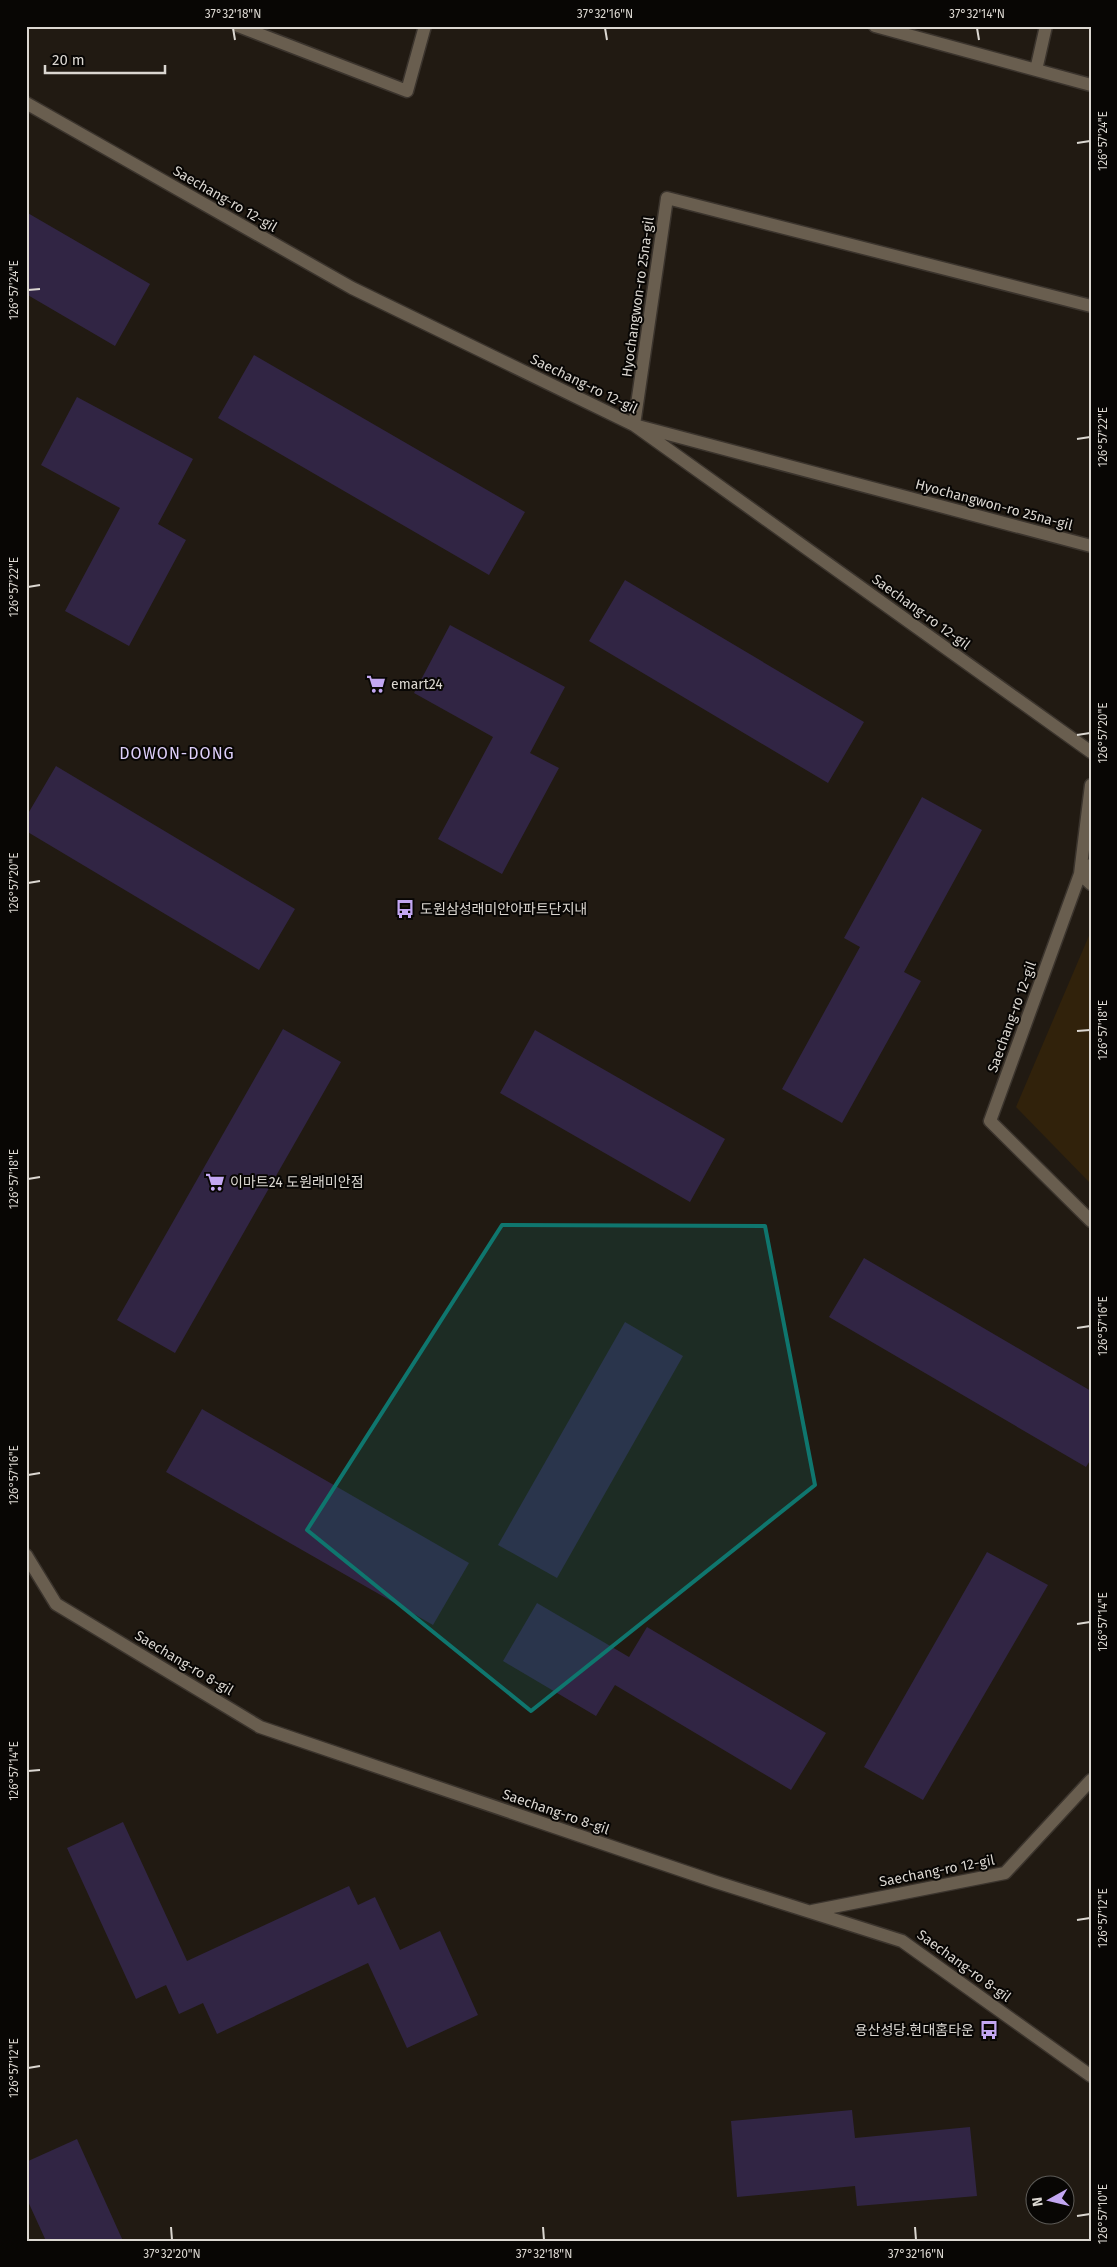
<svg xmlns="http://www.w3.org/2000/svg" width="1117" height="2267" viewBox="0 0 1117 2267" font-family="'Fira Sans','Noto Sans KR',sans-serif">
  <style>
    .green { fill: #31220b }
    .building { fill: #312544 }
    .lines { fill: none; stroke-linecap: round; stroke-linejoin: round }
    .minor-casing { stroke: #3b342d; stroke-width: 15 }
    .minor { stroke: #695e4f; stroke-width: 12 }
    .marked { fill: #0f766e; fill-opacity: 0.2; stroke: #0f766e; stroke-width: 4; stroke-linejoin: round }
    .ticks { fill: none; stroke: #dbd7d1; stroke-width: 2 }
    .labels { text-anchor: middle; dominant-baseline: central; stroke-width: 4; stroke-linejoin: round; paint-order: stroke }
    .street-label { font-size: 14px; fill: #dbd7d1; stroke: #080604 }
    .poi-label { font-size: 14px; fill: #dbd7d1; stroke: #080604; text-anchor: start }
    .quarter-label { font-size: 16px; letter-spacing: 1px; fill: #decffa; stroke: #080604 }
    .neatline { fill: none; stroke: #dbd7d1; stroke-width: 2 }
    .ticks-label { font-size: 12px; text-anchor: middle; fill: #dbd7d1 }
  </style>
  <rect width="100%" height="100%" fill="#211a12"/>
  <path class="green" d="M1091,931V1184L1016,1107Z"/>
  <path class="building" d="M26,212L150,284L115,346L26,294Z
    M254,355L525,512L489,575L218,418Z
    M77,397L193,459L158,524L186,540L129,646L65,611L120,508L41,465Z
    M625,580L864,722L828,783L589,641Z
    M450,625L565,687L530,753L559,768L502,874L438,839L493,737L414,693Z
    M56,766L295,909L259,970L26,831V817Z
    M922,797L982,830L904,972L921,981L842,1123L782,1089L860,947L844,938Z
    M283,1029L341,1062L175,1353L117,1320Z
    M535,1030L725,1139L690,1202L500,1093Z
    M864,1258L1091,1391V1459L1086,1467L829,1317Z
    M625,1322L683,1356L557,1578L498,1545Z
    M202,1409L469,1563L433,1625L166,1472Z
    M987,1552L1048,1585L923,1800L864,1767Z
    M537,1603L629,1657L647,1627L826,1733L791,1790L615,1685L596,1716L503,1661Z
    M123,1822L187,1961L349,1886L358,1905L375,1897L400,1950L440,1931L478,2015L407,2048L368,1963L217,2034L203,2003L179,2014L166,1985L136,1999L67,1848Z
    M852,2110L855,2138L970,2127L977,2196L857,2206L855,2186L737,2197L731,2121Z
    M77,2139L123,2241H46L26,2197V2162Z"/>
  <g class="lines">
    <g class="minor-casing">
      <path id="minor" d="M238,26L407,91L425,26
        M875,26L1091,85
        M1036,70L1046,26
        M26,103L352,288L634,425L1091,752
        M1091,306L667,198L634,425L1091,546
        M1091,785L1080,874L990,1121L1091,1221
        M1091,865L1080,874L1091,884
        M26,1555L56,1604L260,1727L716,1882L902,1941L1091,2076
        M812,1911L1005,1873L1091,1780"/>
    </g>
    <use href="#minor" class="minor"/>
  </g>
  <path class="marked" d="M502,1225L765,1226L815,1485L531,1711L307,1530Z"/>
  <path class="ticks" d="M233,28L235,40M605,28L607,40M977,28L979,40M1077,143L1090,141M28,290L40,289M1077,439L1090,437M28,587L40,585M1077,735L1090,733M28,883L40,881M1077,1031L1090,1030M28,1179L40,1177M1077,1328L1090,1326M28,1475L40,1473M1077,1624L1090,1622M28,1771L40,1770M1077,1920L1090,1918M28,2068L40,2066M1077,2216L1090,2214M171,2227L172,2240M543,2227L544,2240M915,2227L916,2240"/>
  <defs>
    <g id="supermarket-bare" transform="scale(1.5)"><path d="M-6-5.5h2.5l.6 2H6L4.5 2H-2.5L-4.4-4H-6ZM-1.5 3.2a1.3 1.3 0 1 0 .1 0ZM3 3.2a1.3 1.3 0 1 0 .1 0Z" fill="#c3a7f2" stroke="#080604" stroke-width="2.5" paint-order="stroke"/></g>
    <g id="bus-bare" transform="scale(1.5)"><path d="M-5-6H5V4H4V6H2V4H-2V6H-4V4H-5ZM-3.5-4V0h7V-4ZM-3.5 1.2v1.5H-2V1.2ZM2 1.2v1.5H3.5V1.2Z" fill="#c3a7f2" stroke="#080604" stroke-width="2.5" paint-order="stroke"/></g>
  </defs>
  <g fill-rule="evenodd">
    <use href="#supermarket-bare" x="376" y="684"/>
    <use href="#bus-bare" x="405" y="909"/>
    <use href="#supermarket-bare" x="215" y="1182"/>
    <use href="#bus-bare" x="989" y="2030"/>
  </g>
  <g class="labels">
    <g class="street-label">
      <text transform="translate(225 199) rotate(30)">Saechang-ro 12-gil</text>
      <text transform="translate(638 297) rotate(-82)">Hyochangwon-ro 25na-gil</text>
      <text transform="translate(584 384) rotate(26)">Saechang-ro 12-gil</text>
      <text transform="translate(994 505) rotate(15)">Hyochangwon-ro 25na-gil</text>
      <text transform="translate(921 612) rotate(36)">Saechang-ro 12-gil</text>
      <text transform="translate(1012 1017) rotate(-70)">Saechang-ro 12-gil</text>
      <text transform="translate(184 1663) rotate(31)">Saechang-ro 8-gil</text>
      <text transform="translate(556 1812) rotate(19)">Saechang-ro 8-gil</text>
      <text transform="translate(937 1871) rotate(-11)">Saechang-ro 12-gil</text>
      <text transform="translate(964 1966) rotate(36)">Saechang-ro 8-gil</text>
    </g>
    <g class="poi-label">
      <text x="391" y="684">emart24</text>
      <text x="420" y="909">도원삼성래미안아파트단지내</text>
      <text x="230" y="1182">이마트24 도원래미안점</text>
      <text x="974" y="2030" text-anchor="end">용산성당.현대홈타운</text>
    </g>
    <g class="quarter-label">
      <text x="177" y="753">DOWON-DONG</text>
    </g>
  </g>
  <rect width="1117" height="2267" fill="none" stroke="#080604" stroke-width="55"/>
  <g transform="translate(1050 2200) rotate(262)"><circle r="24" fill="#080604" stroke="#5c5a56"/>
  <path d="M0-4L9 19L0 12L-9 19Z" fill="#c3a7f2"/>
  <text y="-8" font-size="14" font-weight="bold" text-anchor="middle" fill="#dbd7d1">N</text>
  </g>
  <path d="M45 65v8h120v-8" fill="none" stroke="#dbd7d1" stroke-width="2.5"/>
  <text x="52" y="65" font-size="15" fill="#dbd7d1" stroke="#080604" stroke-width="4" paint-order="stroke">20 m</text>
  <rect x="28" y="28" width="1062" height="2212" class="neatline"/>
  <g class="ticks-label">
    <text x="233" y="18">37°32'18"N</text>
    <text x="605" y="18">37°32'16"N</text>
    <text x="977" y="18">37°32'14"N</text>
    <text transform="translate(1103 141) rotate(-90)" y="4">126°57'24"E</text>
    <text transform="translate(14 290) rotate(-90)" y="4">126°57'24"E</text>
    <text transform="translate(1103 437) rotate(-90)" y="4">126°57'22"E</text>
    <text transform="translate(14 587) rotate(-90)" y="4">126°57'22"E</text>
    <text transform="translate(1103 733) rotate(-90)" y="4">126°57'20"E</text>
    <text transform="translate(14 883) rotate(-90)" y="4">126°57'20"E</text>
    <text transform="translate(1103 1030) rotate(-90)" y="4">126°57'18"E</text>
    <text transform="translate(14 1179) rotate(-90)" y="4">126°57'18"E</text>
    <text transform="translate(1103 1326) rotate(-90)" y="4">126°57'16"E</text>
    <text transform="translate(14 1475) rotate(-90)" y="4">126°57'16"E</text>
    <text transform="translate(1103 1622) rotate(-90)" y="4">126°57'14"E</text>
    <text transform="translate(14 1771) rotate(-90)" y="4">126°57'14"E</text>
    <text transform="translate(1103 1918) rotate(-90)" y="4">126°57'12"E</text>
    <text transform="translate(14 2068) rotate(-90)" y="4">126°57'12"E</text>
    <text transform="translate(1103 2214) rotate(-90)" y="4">126°57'10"E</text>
    <text x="172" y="2258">37°32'20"N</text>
    <text x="544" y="2258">37°32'18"N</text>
    <text x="916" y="2258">37°32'16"N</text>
  </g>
</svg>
